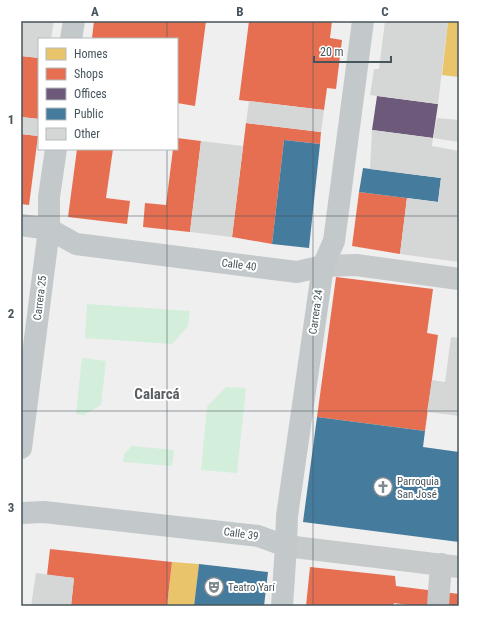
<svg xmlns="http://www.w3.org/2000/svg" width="480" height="627" viewBox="0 0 480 627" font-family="'Roboto Condensed',sans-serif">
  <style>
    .green { fill: #d3eeda }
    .homes { fill: #e9c46a }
    .shops { fill: #e76f51 }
    .offices { fill: #6d597a }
    .public { fill: #457b9d }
    .building { fill: #d5d7d7 }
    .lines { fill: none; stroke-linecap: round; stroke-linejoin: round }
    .minor-tunnel { stroke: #c5c8ca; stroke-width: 22; stroke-dasharray: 22 11; stroke-linecap: butt }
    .minor { stroke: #c6cacb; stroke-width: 22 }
    .major { stroke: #c3c8ca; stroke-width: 22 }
    .grid { fill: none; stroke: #46545b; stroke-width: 1; stroke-opacity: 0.55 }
    .labels { text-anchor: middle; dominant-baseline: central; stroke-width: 4; stroke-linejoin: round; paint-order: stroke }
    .street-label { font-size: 11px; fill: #46545b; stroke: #fff }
    .poi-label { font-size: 11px; fill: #46545b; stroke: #fff; text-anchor: start }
    .district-label { font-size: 15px; font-weight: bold; fill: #5a5f63; stroke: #fff }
    .neatline { fill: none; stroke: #46545b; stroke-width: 1.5 }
    .grid-label { font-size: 13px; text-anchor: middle; font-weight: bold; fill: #46545b }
  </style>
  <rect width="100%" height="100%" fill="#efefef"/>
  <path class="green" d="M87,304L190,311L188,326L172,344L85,338Z
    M82,358L106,361L101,405L84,415L76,414Z
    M226,387L246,388L237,473L201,470L207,407Z
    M132,446L174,450L172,466L123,462L124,454Z"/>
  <path class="homes" d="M448,21H459V77L442,75Z
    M172,562L199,564L194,606H167Z"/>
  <path class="shops" d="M94,21H206L195,106L177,103V39H102L92,38Z
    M249,21H332L330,38L342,40L336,89L327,88L324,110L239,100Z
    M21,56L39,58V119L21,117Z
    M246,123L321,132L320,144L284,140L272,244L232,237Z
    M21,134L38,136L29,205L21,204Z
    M177,138L201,141L190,232L143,227L145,203L166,205L173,149H177Z
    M77,149H113L106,198L130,201L127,224L68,217Z
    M359,192L407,198L400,254L352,246Z
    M336,277L433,289L427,333L438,335L425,431L317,417Z
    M50,549L172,562L167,606H71L74,578L47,575Z
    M310,567L395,576L396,586L459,594V606H415L394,603L393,606H306Z"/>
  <path class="offices" d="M377,96L438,104L433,138L372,130Z"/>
  <path class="public" d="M284,140L320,144L309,248L272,244Z
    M363,168L441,178L438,202L359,192Z
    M317,417L425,431L423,447L459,452V542L303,522Z
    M199,564L268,572L264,606H194Z"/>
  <path class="building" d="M21,21H54L51,39H39V58L21,56Z
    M385,21H448L438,104L370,95L374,69H379Z
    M249,101L324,110L321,132L246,123Z
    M21,117L39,119L38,136L21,134Z
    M437,118L459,120V142L433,138Z
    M372,130L433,138L432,146L459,151V262L400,254L407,198L438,202L441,178L370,169Z
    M201,141L243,146L232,237L190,232Z
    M451,337L459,338V416L427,412L432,380L445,382Z
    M36,573L74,578L71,606H31Z"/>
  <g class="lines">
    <path class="minor-tunnel" d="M438,606L439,591"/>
    <path class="minor" d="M323,266L356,265L459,279
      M286,546L459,567
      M439,591L441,564"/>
    <path class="major" d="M71,39L74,21
      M21,225L49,229L76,244L297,272L323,266
      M21,448L49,229V197L56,149
      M21,513L44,512L258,536L286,546
      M282,606L286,546L287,516L323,266L334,241L363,21"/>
  </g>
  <path class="grid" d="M167,21V39M313,21V606M167,149V606M21,216H459M21,411H459"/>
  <defs>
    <g id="church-ring" transform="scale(1)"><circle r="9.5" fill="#fff" stroke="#818a8f" stroke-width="1.5"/><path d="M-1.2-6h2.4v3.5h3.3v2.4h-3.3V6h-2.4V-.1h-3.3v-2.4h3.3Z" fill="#818a8f"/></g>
    <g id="theatre-ring" transform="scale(1)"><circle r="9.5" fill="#fff" stroke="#818a8f" stroke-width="1.5"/><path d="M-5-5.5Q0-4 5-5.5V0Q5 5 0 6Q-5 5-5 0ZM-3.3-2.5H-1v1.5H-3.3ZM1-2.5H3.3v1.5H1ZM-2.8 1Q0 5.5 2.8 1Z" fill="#818a8f"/></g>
  </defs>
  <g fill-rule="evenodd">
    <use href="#church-ring" x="383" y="487"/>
    <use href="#theatre-ring" x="214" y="587"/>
  </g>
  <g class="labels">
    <g class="street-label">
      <text transform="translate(239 265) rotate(7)">Calle 40</text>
      <text transform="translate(40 298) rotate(-83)">Carrera 25</text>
      <text transform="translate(316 312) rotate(-82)">Carrera 24</text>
      <text transform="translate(241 534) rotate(8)">Calle 39</text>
    </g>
    <g class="poi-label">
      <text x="397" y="481">Parroquia<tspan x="397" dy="13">San José</tspan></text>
      <text x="228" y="587">Teatro Yarí</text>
    </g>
    <g class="district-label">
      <text x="157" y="394">Calarcá</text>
    </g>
  </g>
  <rect width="480" height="627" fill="none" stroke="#ffffff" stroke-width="44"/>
  <rect x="38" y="38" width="140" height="112" fill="#ffffff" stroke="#b5bbbd"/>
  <rect x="46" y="48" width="20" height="12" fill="#e9c46a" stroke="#b5bbbd"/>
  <text x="74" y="58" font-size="12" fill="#46545b">Homes</text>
  <rect x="46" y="68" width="20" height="12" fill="#e76f51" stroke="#b5bbbd"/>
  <text x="74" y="78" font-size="12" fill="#46545b">Shops</text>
  <rect x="46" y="88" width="20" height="12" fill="#6d597a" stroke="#b5bbbd"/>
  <text x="74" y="98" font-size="12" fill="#46545b">Offices</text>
  <rect x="46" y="108" width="20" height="12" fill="#457b9d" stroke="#b5bbbd"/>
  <text x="74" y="118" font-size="12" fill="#46545b">Public</text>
  <rect x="46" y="128" width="20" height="12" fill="#d5d7d7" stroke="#b5bbbd"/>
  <text x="74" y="138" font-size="12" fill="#46545b">Other</text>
  <path d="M314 56v6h77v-6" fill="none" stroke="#46545b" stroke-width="2"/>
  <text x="320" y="56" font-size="12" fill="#46545b" stroke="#ffffff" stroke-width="3" paint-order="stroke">20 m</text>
  <rect x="22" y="22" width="436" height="583" class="neatline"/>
  <g class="grid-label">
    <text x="95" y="16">A</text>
    <text x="240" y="16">B</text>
    <text x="385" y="16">C</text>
    <text x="11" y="124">1</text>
    <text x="11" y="318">2</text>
    <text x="11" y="512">3</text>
  </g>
</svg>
